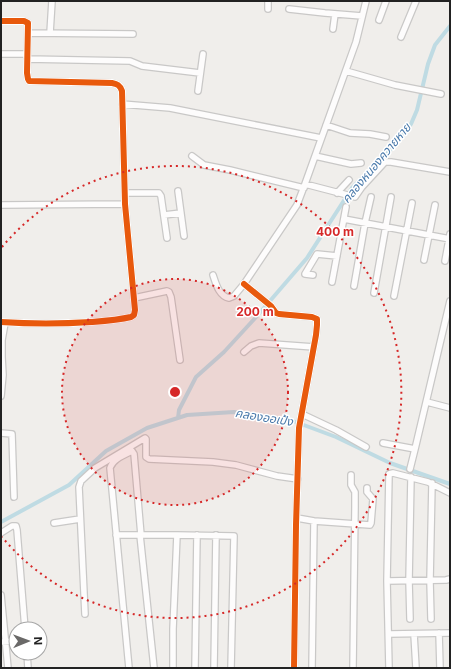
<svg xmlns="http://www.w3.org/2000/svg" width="451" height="669" viewBox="0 0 451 669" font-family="Inter,'Noto Sans Thai',sans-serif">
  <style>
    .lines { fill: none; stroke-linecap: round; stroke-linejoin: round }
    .canal { stroke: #bfdbe3; stroke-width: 4 }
    .minor-casing { stroke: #c9c8c7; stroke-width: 8 }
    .minor { stroke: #fdfcfc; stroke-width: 5.5 }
    .cycleway-casing { stroke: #fff; stroke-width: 8 }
    .cycleway { stroke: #e8590c; stroke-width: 6 }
    .ring { fill: none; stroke: #d62828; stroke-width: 2; stroke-dasharray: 2 4 }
    .labels { text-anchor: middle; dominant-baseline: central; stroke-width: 3; stroke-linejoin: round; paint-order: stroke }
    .water-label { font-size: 12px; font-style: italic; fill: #4a7aab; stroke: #fff }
    .centre { fill: #d62828; stroke: #fff; stroke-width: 2 }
    .ring-label { font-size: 12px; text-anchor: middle; font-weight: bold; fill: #d62828; stroke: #fff; stroke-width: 3; stroke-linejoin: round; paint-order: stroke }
  </style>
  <rect width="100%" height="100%" fill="#f0eeeb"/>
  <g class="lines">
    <path class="canal" d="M178,418L179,410L196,377L224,352L257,316L307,258L352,188L390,150L411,124L417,110L428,64L435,45L450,26
      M1,522L69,485L106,451L147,428L187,415L234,412L293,421L336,437L390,463L450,484"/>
    <g class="minor-casing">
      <path id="minor" d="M268,9V1
        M289,9L325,13L362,16
        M379,20L386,1
        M1,21H24L28,23L27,73L28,79L29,81L112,83C117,84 120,85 122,91L125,204L135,310L134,315L131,317C118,320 104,321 91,322C61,324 31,324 1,322
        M333,29L335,14
        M28,33L133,34
        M50,33L52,1
        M401,37L416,1
        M1,54H27
        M27,59L130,61L142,66L200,73
        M346,71L395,85L441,94
        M198,91L203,54
        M122,104L170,108L321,138
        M326,125L350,133L370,134L386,137
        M192,156L204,165L230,170L304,188
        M315,156L351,164L361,163
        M305,184L355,197L362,187L385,162H391L450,172
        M178,191L184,236
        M125,193H159L161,196L167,238
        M337,193L349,180
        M1,205L125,204
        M164,215L181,213
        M344,219L450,239
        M424,260L435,205
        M445,261L450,234
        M213,275C216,284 219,296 229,298L234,296L244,284L297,205L305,184L356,42L366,1
        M313,275L305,274L317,254L337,256
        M332,282L346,207
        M244,284L271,306L276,313L279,314L312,317L317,319V325L316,335L299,428L296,525L294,668
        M354,286L365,223L371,197
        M374,293L391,197
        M394,296L412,203
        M134,298L167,291L169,292L171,297L180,360
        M244,352L251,346L259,343L314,347
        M1,396L3,375L2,357V340L5,323
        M427,402L450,408
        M302,414L336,430L366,447
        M1,433L12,434L14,497
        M383,443L415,449L450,301
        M410,469L415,449
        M351,475V485L355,492V507L353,668
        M297,518L314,521L370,525L371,523L373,499L367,492V488
        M54,523L80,519
        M1,533L12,526H16L17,530L25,629
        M116,535H177
        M140,535L154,668
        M387,581L446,580L450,579
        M1,595L8,668
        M85,614L79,487L81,481L95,468L145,438L146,439V457L149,459L213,462L236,465L277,476L298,479
        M410,619L409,581L411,477
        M431,619L430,581L432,483
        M439,633L440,668
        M389,634L450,633
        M414,634L416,668
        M1,642L16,641
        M27,653L28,668
        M129,668L110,468C113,459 124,455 132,451L134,454L141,535
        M173,668V629L177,535L234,536L231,668
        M195,668L197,535
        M214,668L216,535
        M312,668L314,521
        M389,668L387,581L389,474L393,473L428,482L450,493"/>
    </g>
    <use href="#minor" class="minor"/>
    <g class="cycleway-casing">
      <path id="cycleway" d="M1,21H24L28,23L27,73L28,79L29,81L112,83C117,84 120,85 122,91L125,204L135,310L134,315L131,317C118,320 104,321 91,322C61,324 31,324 1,322
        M244,284L271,306L276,313L279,314L312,317L317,319V325L316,335L299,428L296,525L294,668"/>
    </g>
    <use href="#cycleway" class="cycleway"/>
  </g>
  <circle cx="175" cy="392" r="113" fill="#d62828" fill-opacity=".12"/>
  <g class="ring">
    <circle cx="175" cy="392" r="113"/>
    <path d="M2 247A226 226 0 1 1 2 537"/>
  </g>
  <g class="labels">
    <g class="water-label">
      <text transform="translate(376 163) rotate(-50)">คลองหนองควายหาย</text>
      <text transform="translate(264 417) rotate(9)">คลองออเป้ง</text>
    </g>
  </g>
  <circle cx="175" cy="392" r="6" class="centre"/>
  <g class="ring-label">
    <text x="335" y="236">400 m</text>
    <text x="255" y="316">200 m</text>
  </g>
  <rect width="451" height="669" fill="none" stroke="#222222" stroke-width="4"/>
  <g transform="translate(28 641) rotate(89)"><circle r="19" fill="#ffffff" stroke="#a7a7a7"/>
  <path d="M0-3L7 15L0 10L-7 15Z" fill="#6a6968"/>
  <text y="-6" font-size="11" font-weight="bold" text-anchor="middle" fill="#222222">N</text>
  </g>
</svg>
